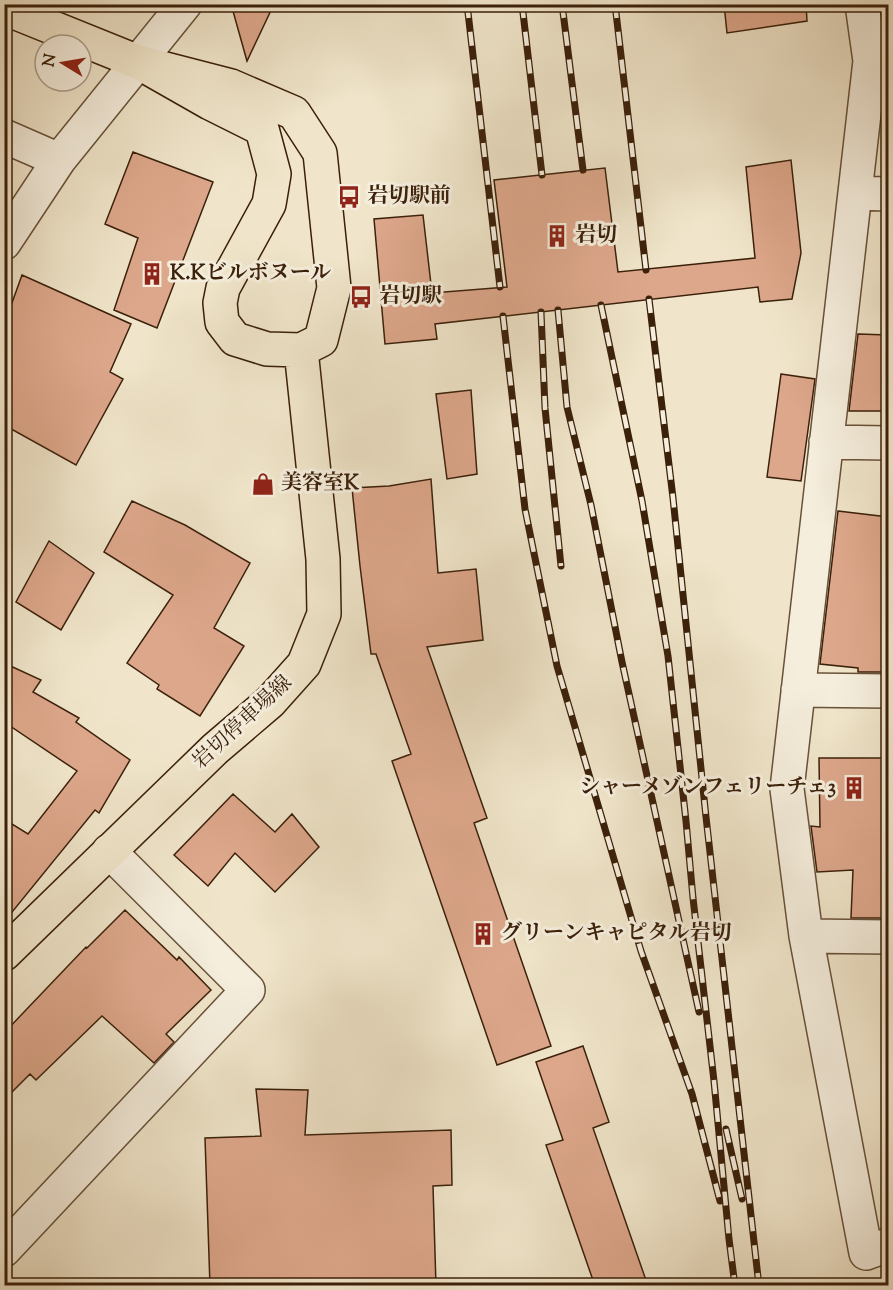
<svg xmlns="http://www.w3.org/2000/svg" width="893" height="1290" viewBox="0 0 893 1290" font-family="'Sorts Mill Goudy','Noto Serif JP',serif">
  <style>
    .building { fill: #dda78b; stroke: #3b200a; stroke-width: 1.5 }
    .lines { fill: none; stroke-linecap: round; stroke-linejoin: round }
    .minor-casing { stroke: #68513a; stroke-width: 36 }
    .major-casing { stroke: #3b200a; stroke-width: 36 }
    .minor { stroke: #f5eedd; stroke-width: 33 }
    .major { stroke: #f0e5ca; stroke-width: 33 }
    .rail-casing { stroke: #3b200a; stroke-width: 7 }
    .rail { stroke: #f5eedd; stroke-width: 4.5; stroke-dasharray: 14; stroke-linecap: butt }
    .labels { text-anchor: middle; dominant-baseline: central; stroke-width: 6; stroke-linejoin: round; paint-order: stroke }
    .poi-label { font-size: 21px; font-weight: bold; fill: #3b200a; stroke: #f5eedd; text-anchor: start }
    .street-label { font-size: 21px; fill: #3b200a; stroke: #f5eedd }
  </style>
  <rect width="100%" height="100%" fill="#f0e5ca"/>
  <filter id="stains"><feTurbulence type="fractalNoise" baseFrequency=".00333" numOctaves="4"/><feColorMatrix values="0 0 0 0 .2 0 0 0 0 .09 0 0 0 0 .02 0 0 0 .5 -.17"/></filter>
  <radialGradient id="worn" r=".72"><stop offset=".6" stop-color="#630" stop-opacity="0"/><stop offset="1" stop-color="#630" stop-opacity=".3"/></radialGradient>
  <path class="building" d="M231,4H274L247,61Z
    M724,4H806L807,21L727,33Z
    M133,152L213,182L157,328L114,310L138,238L105,224Z
    M791,160L801,253L792,299L760,302L758,287L435,324L437,339L385,344L374,219L423,215L432,293L507,287L494,180L605,168L618,272L755,258L746,167Z
    M22,275L131,324L110,372L123,379L76,465L4,425V325Z
    M858,334L888,335V373L887,388H888V411H849Z
    M781,374L815,379L801,481L767,477Z
    M471,390L477,474L447,479L436,394Z
    M431,479L438,573L476,569L483,640L427,647L487,818L474,823L551,1046L497,1065L392,761L411,754L376,654H371L360,566L352,488L389,486Z
    M132,501L185,525L250,563L214,628L244,646L200,716L157,689L159,685L127,663L173,595L104,552Z
    M838,511L888,517V672H858V668L820,664Z
    M49,541L94,573L61,630L16,602Z
    M4,663L41,680L33,692L79,718L76,722L130,760L99,813L95,810L4,922V819L28,834L77,771L10,726L4,734Z
    M819,758H888V918H851L853,870L817,872L811,826L820,827Z
    M233,794L275,832L292,814L319,847L275,892L235,853L208,886L174,855Z
    M125,910L177,960L179,957L211,990L166,1034L174,1042L154,1063L102,1016L36,1080L30,1074L4,1100V1033L86,947L87,948Z
    M583,1046L609,1122L593,1128L648,1286H595L546,1145L563,1140L536,1062Z
    M256,1089L308,1090L305,1135L451,1130L452,1185L433,1186L436,1286H210L205,1138L261,1136Z"/>
  <g class="lines">
    <g class="minor-casing">
      <path id="minor" d="M862,4L870,61L787,789L806,936L866,1253L888,1245
        M4,136L59,160
        M855,193L888,194
        M4,243L59,160L185,4
        M826,442L888,443
        M798,690L888,691
        M806,936L888,937
        M4,1250L248,990L109,851"/>
    </g>
    <g class="major-casing">
      <path id="major" d="M4,8L138,62L231,86L294,113L320,153L334,288L321,340L301,350L267,349L235,339L222,322L220,303L223,288L269,204L274,174L262,129L210,103L138,62
        M4,954L215,749L270,702L304,664L324,614L323,559L301,350"/>
    </g>
    <use href="#minor" class="minor"/>
    <use href="#major" class="major"/>
    <g class="rail-casing">
      <path id="rail" d="M467,4L500,287
        M522,4L542,175
        M562,4L583,170
        M615,4L646,270
        M649,299L673,498L706,817L759,1286
        M601,305L642,501L668,656L686,821L693,898L714,1081L729,1239L735,1286
        M558,310L567,407L591,505L622,662L699,1012
        M541,312L545,408L561,566
        M503,316L525,509L557,666L641,951L692,1094L720,1201
        M726,1129L742,1199"/>
    </g>
    <use href="#rail" class="rail"/>
  </g>
  <defs>
    <g id="bus-bare" transform="scale(1.8)"><path d="M-5-6H5V4H4V6H2V4H-2V6H-4V4H-5ZM-3.5-4V0h7V-4ZM-3.5 1.2v1.5H-2V1.2ZM2 1.2v1.5H3.5V1.2Z" fill="#8f2418" stroke="#f5eedd" stroke-width="2.5" paint-order="stroke"/></g>
    <g id="building-bare" transform="scale(1.8)"><path d="M-4-6H4V6H1V3H-1V6H-4ZM-2.5-4.3h1.7v1.8h-1.7ZM.8-4.3h1.7v1.8H.8ZM-2.5-1h1.7V.8h-1.7ZM.8-1h1.7V.8H.8Z" fill="#8f2418" stroke="#f5eedd" stroke-width="2.5" paint-order="stroke"/></g>
    <g id="shop-bare" transform="scale(1.8)"><path d="M-5-2.5h2.3a2.7 3.5 0 0 1 5.4 0H5L5.5 6h-11ZM-1.5-2.5h3a1.5 2.3 0 0 0-3 0Z" fill="#8f2418" stroke="#f5eedd" stroke-width="2.5" paint-order="stroke"/></g>
  </defs>
  <g fill-rule="evenodd">
    <use href="#bus-bare" x="349" y="197"/>
    <use href="#building-bare" x="557" y="236"/>
    <use href="#building-bare" x="152" y="274"/>
    <use href="#bus-bare" x="361" y="297"/>
    <use href="#shop-bare" x="263" y="484"/>
    <use href="#building-bare" x="854" y="788"/>
    <use href="#building-bare" x="483" y="934"/>
  </g>
  <g class="labels">
    <g class="poi-label">
      <text x="367" y="197">岩切駅前</text>
      <text x="575" y="236">岩切</text>
      <text x="170" y="274">K.Kビルボヌール</text>
      <text x="379" y="297">岩切駅</text>
      <text x="281" y="484">美容室K</text>
      <text x="836" y="788" text-anchor="end">シャーメゾンフェリーチェ3</text>
      <text x="501" y="934">グリーンキャピタル岩切</text>
    </g>
    <g class="street-label">
      <text transform="translate(243 723) rotate(-43)">岩切停車場線</text>
    </g>
  </g>
  <rect width="893" height="1290" fill="none" stroke="#f0e5ca" stroke-width="24"/>
  <rect x="6" y="6" width="881" height="1278" fill="none" stroke="#3b200a" stroke-width="3"/>
  <rect x="12" y="12" width="869" height="1266" fill="none" stroke="#3b200a" stroke-width="1.5"/>
  <g transform="translate(63 63) rotate(281)"><circle r="28" fill="#f5eedd" stroke="#ab9c89" stroke-width="1.5"/>
  <path d="M0-4.5L10 22L0 15L-10 22Z" fill="#8f2418"/>
  <text y="-9" font-size="16" font-weight="bold" text-anchor="middle" fill="#3b200a">N</text>
  </g>
  <rect width="100%" height="100%" filter="url(#stains)"/>
  <rect width="100%" height="100%" fill="url(#worn)"/>
</svg>
